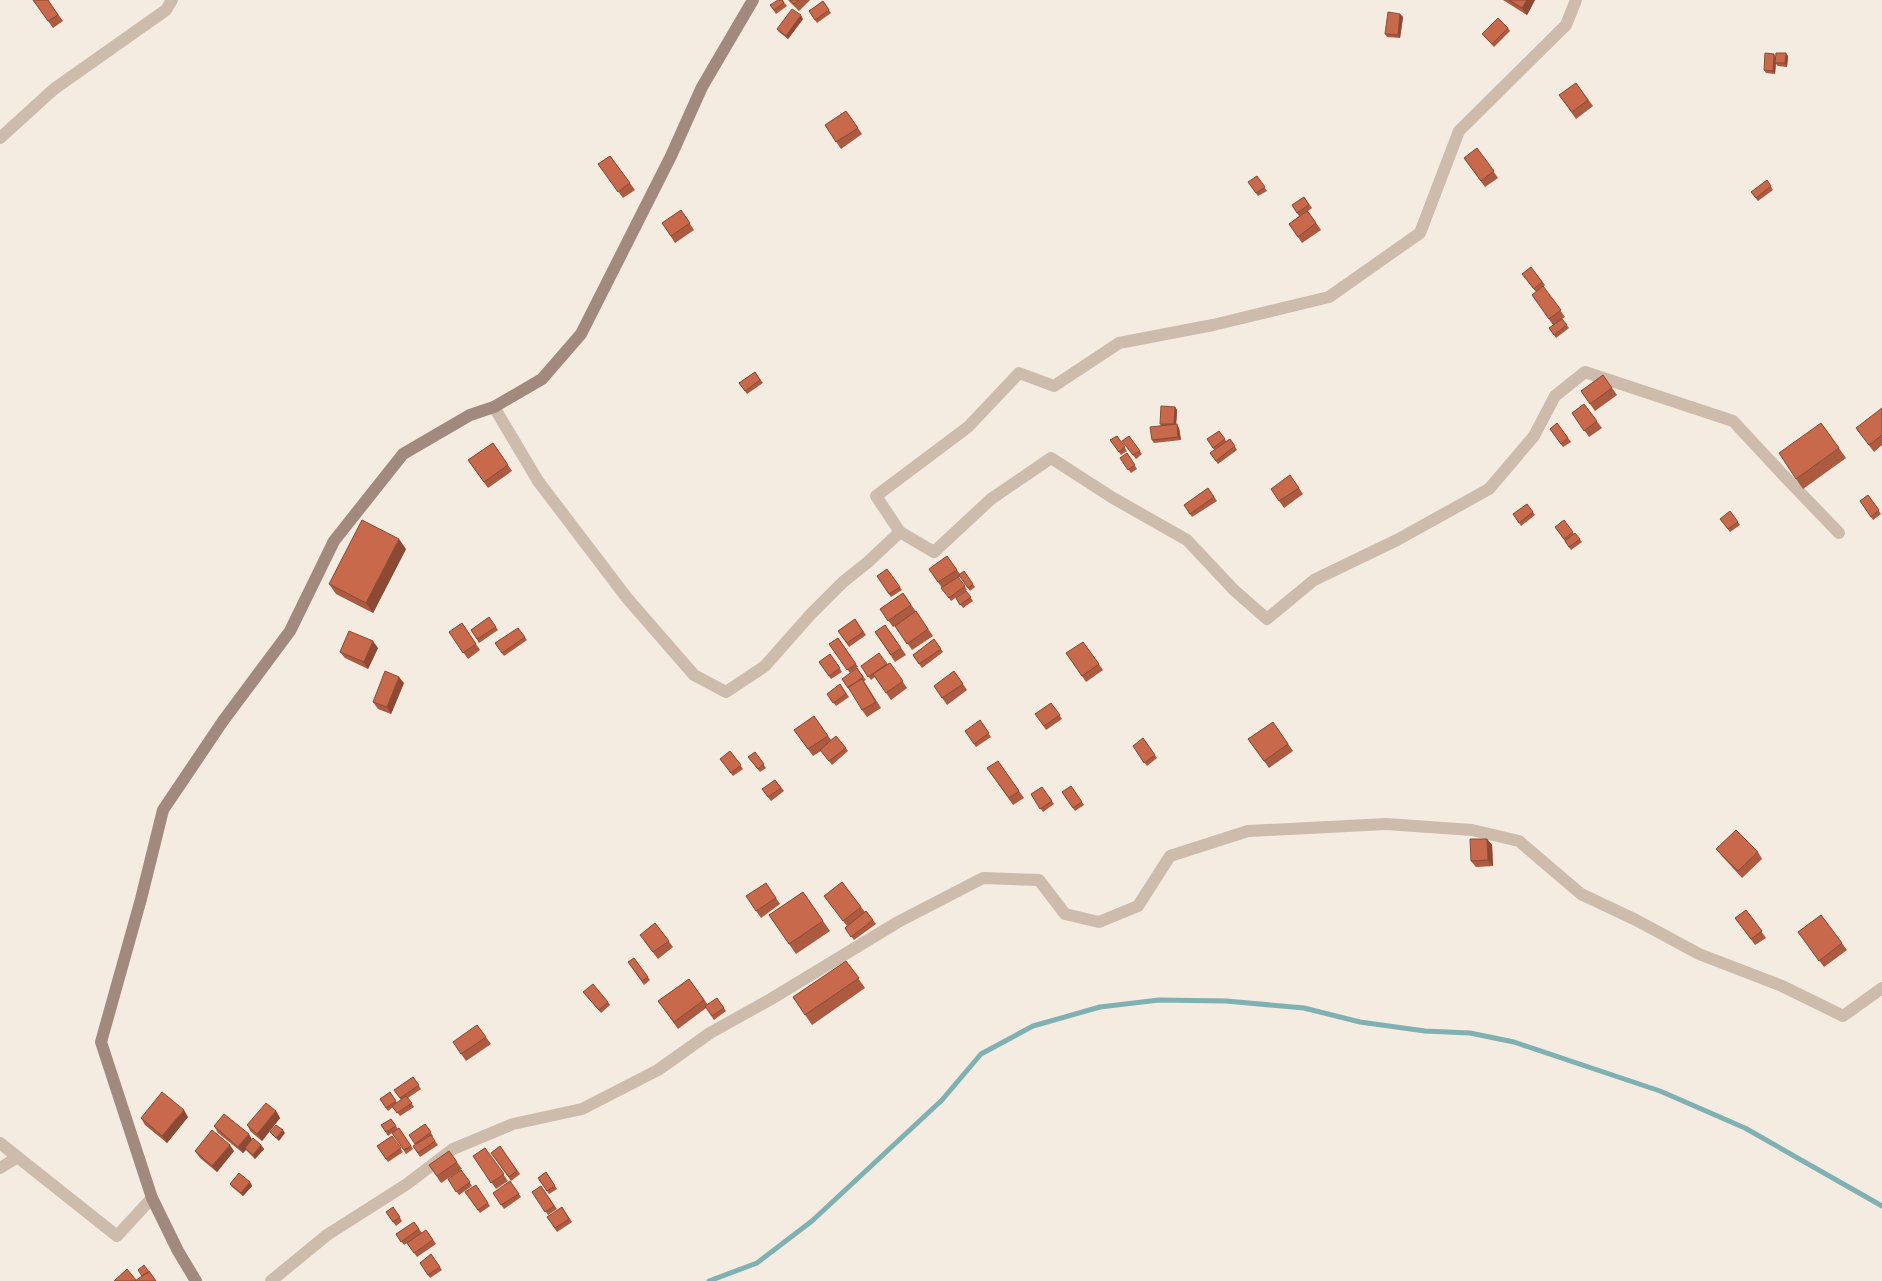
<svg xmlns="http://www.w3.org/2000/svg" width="1882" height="1281" viewBox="0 0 1882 1281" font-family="'Varela Round',sans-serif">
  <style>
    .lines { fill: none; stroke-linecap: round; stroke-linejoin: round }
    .stream { stroke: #7fb0b2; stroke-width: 5 }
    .street { stroke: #cdbbac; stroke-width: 12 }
    .secondary { stroke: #a18a7d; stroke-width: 12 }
    .wall { fill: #ac5a40 }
    .shaded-wall { fill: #8c4a34 }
    .building { fill: #c8694b; stroke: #8c4a34 }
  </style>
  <rect width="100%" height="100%" fill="#f4ebe1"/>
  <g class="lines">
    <path class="stream" d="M709,1281L757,1263L812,1221L942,1100L981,1054L1033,1026L1100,1007L1159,1000L1226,1001L1304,1008L1360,1022L1425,1031L1470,1033L1514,1042L1660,1091L1745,1128L1882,1206"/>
    <path class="street" d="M0,138L54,89L166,10L172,0
      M494,407L538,481L627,598L694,675L726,692L765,666L810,615L843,582L868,562L900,532L876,496L968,427L1019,373L1054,386L1119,343L1213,325L1329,297L1420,233L1459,131L1566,25L1576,0
      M900,532L934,552L991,499L1051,458L1113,498L1187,540L1234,590L1267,619L1314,580L1397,540L1489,489L1534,436L1555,396L1585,372L1733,421L1786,478L1839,533
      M0,1143L117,1236L152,1198
      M0,1168L18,1157
      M271,1281L327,1235L407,1184L453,1149L513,1124L582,1109L658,1070L710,1033L771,999L898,922L983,878L1039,880L1065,914L1099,922L1138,906L1170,856L1248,831L1386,824L1472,830L1519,841L1581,894L1636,920L1699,954L1782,986L1843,1016L1882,988"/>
    <path class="secondary" d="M196,1281L178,1251L152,1198L101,1042L141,899L163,810L223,721L290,631L334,541L403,454L470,415L494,407L542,379L581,334L671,156L702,87L753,0"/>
  </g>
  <path class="wall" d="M33,0H48L63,21L53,28Z
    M782,0L787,6L776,14L770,5Z
    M788,0H810L799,11Z
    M1503,0H1535L1527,15Z
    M823,1L831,13L817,23L809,11Z
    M1400,14L1403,17L1400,38L1387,37L1385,34Z
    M803,19L788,39L779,32L777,29Z
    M1508,28L1510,31L1494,47L1482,34Z
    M1788,56L1787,67L1778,66L1776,64L1775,74L1766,73L1764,70L1776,57Z
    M1576,83L1593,106L1576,119L1559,95Z
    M846,111L862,134L841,149L825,125Z
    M1477,148L1498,178L1485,187L1464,158Z
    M610,156L635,190L623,198L598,164Z
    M1257,176L1267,191L1258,196L1248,182Z
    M1767,180L1773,190L1758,201L1751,192Z
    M1304,197L1312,208L1308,211L1321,230L1302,243L1289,224L1299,216L1292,205Z
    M681,210L694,230L675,243L662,223Z
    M1531,267L1545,285L1543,287L1565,317L1562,319L1569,328L1556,338L1549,328L1553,325L1532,295L1536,292L1522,274Z
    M755,372L763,383L747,394L739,383Z
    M1603,375L1617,395L1595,411L1581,391Z
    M1584,404L1602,428L1589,437L1572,413Z
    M1175,407L1177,410L1176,425L1179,428L1181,440L1154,443L1152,440L1162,426L1160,424Z
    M1882,408V445L1874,452L1856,428Z
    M1557,423L1571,442L1563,447L1550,429Z
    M1821,423L1846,458L1803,489L1796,479Z
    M1219,431L1226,441L1230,439L1237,450L1218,464L1210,453L1214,450L1207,439Z
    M1117,436L1127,451L1121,455L1110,440Z
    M1129,436L1142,454L1136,459L1122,441Z
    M493,443L512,471L488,488L468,460Z
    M1127,453L1137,469L1131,473L1120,458Z
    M1290,475L1303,494L1284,508L1271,489Z
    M1208,488L1217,501L1192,517L1184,505Z
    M1868,495L1881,514L1873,520L1860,501Z
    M1527,504L1535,515L1521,526L1513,514Z
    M1730,511L1740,525L1730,532L1720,519Z
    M1564,520L1574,534L1575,533L1582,542L1571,550L1555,527Z
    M406,549L373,613L336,594L329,584Z
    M947,556L960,574L964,571L975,587L970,591L960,577L959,578L967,590L951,601L929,569Z
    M887,569L902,590L891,597L877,576Z
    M966,591L973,601L963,608L956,598Z
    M903,593L933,636L912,650L895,626L893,627L880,609Z
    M489,617L498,630L479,643L471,630Z
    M855,619L866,635L849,647L838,631Z
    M462,623L480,650L468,659L449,632Z
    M885,625L906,655L895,662L875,632Z
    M518,628L527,640L504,656L495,643Z
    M838,638L858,667L850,673L829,644Z
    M934,639L943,652L922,668L913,655Z
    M1083,642L1103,670L1086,682L1066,653Z
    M378,648L368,669L345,658L340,652Z
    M830,654L842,672L831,679L819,662Z
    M890,663L907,688L891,700L875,677L871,680L861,666L887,664Z
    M857,668L866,680L864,681L881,708L867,717L862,710Z
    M954,671L967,690L947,705L934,686Z
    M404,683L391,714L378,709L373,702Z
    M840,684L849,697L836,706L827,694Z
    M1051,703L1062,719L1046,730L1035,714Z
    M814,716L831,740L836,736L848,751L832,765L821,751L813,756L794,730Z
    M980,720L991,737L976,747L965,731Z
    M1273,722L1293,751L1269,768L1248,739Z
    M1143,738L1157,758L1147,766L1133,746Z
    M730,751L743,769L733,776L720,759Z
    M755,752L766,768L760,772L748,757Z
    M998,761L1024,798L1013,805L987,768Z
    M775,780L784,791L771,801L762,789Z
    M1071,786L1084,805L1075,811L1062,792Z
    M1042,787L1054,804L1043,812L1031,794Z
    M1487,839L1492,845L1493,866L1476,867L1471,861Z
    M1716,849L1758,852L1762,859L1742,878L1721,855Z
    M842,882L865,912L866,911L876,924L854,940L845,928L847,926L824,896Z
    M766,883L780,904L761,918L746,896Z
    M803,892L830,931L796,954L769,915Z
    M1746,910L1766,938L1755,945L1735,918Z
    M1821,915L1847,950L1824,967L1798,932Z
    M655,923L673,947L658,959L644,941Z
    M634,958L650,980L644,985L628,962Z
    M846,961L865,988L812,1025L793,997Z
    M689,979L708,1005L717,998L726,1011L714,1020L706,1008L678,1029L658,1001Z
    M583,992L608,1002L610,1005L601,1013Z
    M477,1025L491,1044L466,1061L453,1042Z
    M413,1077L421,1089L408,1098L414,1107L400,1116L393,1107L388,1111L380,1099L390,1092L397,1103L401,1100L394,1090Z
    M276,1111L280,1118L262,1141L251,1132L247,1125Z
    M188,1117L167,1143L145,1125L141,1118Z
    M391,1119L398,1129L399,1128L413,1149L406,1154L392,1133L388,1136L381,1125Z
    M425,1124L433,1136L432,1137L438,1145L420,1157L413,1146L416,1145L409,1135Z
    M214,1126L252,1139L261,1145L264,1149L255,1159L246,1150L243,1153L218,1133Z
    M392,1136L403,1152L388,1162L377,1146Z
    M500,1146L520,1174L511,1181L491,1153Z
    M485,1148L508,1181L496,1189L473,1156Z
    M195,1151H234L217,1172L200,1158Z
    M449,1151L462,1169L441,1183L429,1165Z
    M461,1170L472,1186L459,1195L448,1179Z
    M546,1172L557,1189L549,1194L538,1178Z
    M510,1181L521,1197L504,1209L493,1193Z
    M250,1182L252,1186L243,1196L232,1187L230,1184Z
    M476,1185L490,1206L480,1213L465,1192Z
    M541,1186L557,1209L548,1215L532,1192Z
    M393,1207L402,1221L396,1226L386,1212Z
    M562,1207L572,1222L557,1232L547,1217Z
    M414,1222L422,1233L404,1245L396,1234Z
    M426,1230L436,1244L417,1257L407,1243Z
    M431,1254L442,1270L430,1278L420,1263Z"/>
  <path class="shaded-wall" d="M1527,0H1535L1527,15L1522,8Z
    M1400,14L1403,17L1400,38L1398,35Z
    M801,15L803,19L788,39L786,36Z
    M1786,53L1788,56L1787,67L1785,63Z
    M1774,54L1776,58L1775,74L1773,71Z
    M1175,407L1177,410L1176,427L1174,424Z
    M1177,424L1179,428L1181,440L1178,437Z
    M399,539L406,549L373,613L366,603Z
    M373,641L378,648L368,669L364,662Z
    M399,677L404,683L391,714L387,707Z
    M1487,839L1492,845L1493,866L1488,860Z
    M184,1110L188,1117L167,1143L162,1136Z
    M276,1111L280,1118L262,1141L257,1134Z
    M283,1130L285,1133L279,1141L276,1138Z
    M249,1134L253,1141L243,1153L238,1147Z
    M230,1145L234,1151L217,1172L212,1166Z
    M261,1145L264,1149L255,1159L253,1155Z
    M250,1182L252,1186L243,1196L241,1193Z"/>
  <path class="building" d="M33,0H48L58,15L48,21Z
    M778,0H782L784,3L774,10L770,5Z
    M790,0H799L794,4Z
    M1509,0H1527L1522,8Z
    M823,1L829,10L815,20L809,11Z
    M792,9L801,15L786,36L777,29Z
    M1388,12L1400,14L1398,35L1385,34Z
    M1498,18L1508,28L1492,44L1482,34Z
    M1765,53L1774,54L1773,71L1764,70Z
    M1776,53H1786L1785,63H1775Z
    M1576,83L1588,100L1572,112L1559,95Z
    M846,111L858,128L836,142L825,125Z
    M1477,148L1494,171L1481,181L1464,158Z
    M610,156L630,183L618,192L598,164Z
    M1257,176L1265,187L1256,193L1248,182Z
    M1767,180L1771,186L1756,198L1751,192Z
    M1304,197L1309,205L1297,213L1292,205Z
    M681,210L690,223L671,236L662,223Z
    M1307,211L1316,223L1298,237L1289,224Z
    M1531,267L1542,282L1534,289L1522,274Z
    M1543,286L1561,310L1549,319L1532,295Z
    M1562,319L1567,325L1554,335L1549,328Z
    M755,372L760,380L745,391L739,383Z
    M1603,375L1612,388L1590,404L1581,391Z
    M1584,404L1597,421L1584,431L1572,413Z
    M1161,406L1175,407L1174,424H1160Z
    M1882,408V435L1869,445L1856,428Z
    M1557,423L1568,438L1561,444L1550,429Z
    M1821,423L1839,448L1796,479L1779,453Z
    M1177,424L1178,437L1152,440L1150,427Z
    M1219,431L1225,439L1213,448L1207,439Z
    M1117,436L1125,447L1119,452L1110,440Z
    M1129,436L1140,451L1133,455L1122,441Z
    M1230,439L1235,446L1216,461L1210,453Z
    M493,443L508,465L484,482L468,460Z
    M1127,453L1135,465L1128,470L1120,458Z
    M1290,475L1299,488L1279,501L1271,489Z
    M1208,488L1214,497L1190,514L1184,505Z
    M1868,495L1879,510L1871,517L1860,501Z
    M1527,504L1533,512L1519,523L1513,514Z
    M1730,511L1738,522L1728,529L1720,519Z
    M362,520L399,539L366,603L329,584Z
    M1564,520L1573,532L1564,539L1555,527Z
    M1575,533L1580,539L1569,547L1565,541Z
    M947,556L957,570L938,582L929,569Z
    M887,569L900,587L889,594L877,576Z
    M964,571L973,584L968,588L959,575Z
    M958,577L965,586L949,598L941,588Z
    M966,591L971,597L960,605L956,598Z
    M903,593L911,605L888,621L880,609Z
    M916,611L928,629L907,644L895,626Z
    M489,617L496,627L477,639L471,630Z
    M855,619L863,632L847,643L838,631Z
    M462,623L476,644L463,653L449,632Z
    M885,625L901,648L891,655L875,632Z
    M518,628L525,637L502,653L495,643Z
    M349,631L373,641L364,662L340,652Z
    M838,638L856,664L847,670L829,644Z
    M934,639L941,649L919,664L913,655Z
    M1083,642L1099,664L1082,676L1066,653Z
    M879,653L887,664L868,677L861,666Z
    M830,654L840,668L829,676L819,662Z
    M890,663L903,681L886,693L873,674Z
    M857,668L863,677L848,688L842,679Z
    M385,671L399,677L387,707L373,702Z
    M954,671L963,684L942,698L934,686Z
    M862,679L876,702L862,710L848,687Z
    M840,684L846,694L833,703L827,694Z
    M1051,703L1060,715L1044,726L1035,714Z
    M814,716L828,736L808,749L794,730Z
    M980,720L989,733L974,744L965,731Z
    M1273,722L1288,744L1264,761L1248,739Z
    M836,736L846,748L829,761L820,750Z
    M1143,738L1155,755L1144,763L1133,746Z
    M730,751L741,765L731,773L720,759Z
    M755,752L764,764L758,769L748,757Z
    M998,761L1019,791L1009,798L987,768Z
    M775,780L781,788L768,797L762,789Z
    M1071,786L1082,802L1073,808L1062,792Z
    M1042,787L1052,801L1040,809L1031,794Z
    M1736,830L1758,852L1738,871L1716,849Z
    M1470,839H1487L1488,860L1471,861Z
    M842,882L861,907L843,921L824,896Z
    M766,883L776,898L756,911L746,896Z
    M803,892L823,921L789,944L769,915Z
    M1746,910L1762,931L1751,939L1735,918Z
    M866,911L873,920L851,937L845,928Z
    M1821,915L1842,943L1819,961L1798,932Z
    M655,923L669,941L653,952L640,935Z
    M634,958L648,977L642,981L628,962Z
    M846,961L859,978L805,1015L793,997Z
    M689,979L704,1000L674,1022L658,1001Z
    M593,984L608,1002L599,1010L583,992Z
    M717,998L724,1008L712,1016L705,1006Z
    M477,1025L486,1037L461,1054L453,1042Z
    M413,1077L419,1085L400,1098L394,1090Z
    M162,1092L184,1110L162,1136L141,1118Z
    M390,1092L396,1101L386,1108L380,1099Z
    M406,1096L412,1103L397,1113L392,1106Z
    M266,1103L276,1111L257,1134L247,1125Z
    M224,1114L249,1134L238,1147L214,1126Z
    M391,1119L396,1126L386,1132L381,1125Z
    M425,1124L431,1132L415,1144L409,1135Z
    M276,1125L283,1130L276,1138L270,1132Z
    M399,1128L411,1146L404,1150L392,1133Z
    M212,1130L230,1145L212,1166L195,1151Z
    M431,1135L435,1141L418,1153L413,1146Z
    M392,1136L401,1148L386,1159L377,1146Z
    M253,1138L261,1145L253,1155L245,1148Z
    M500,1146L517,1171L509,1177L491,1153Z
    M485,1148L504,1174L491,1183L473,1156Z
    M449,1151L457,1162L437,1176L429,1165Z
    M461,1170L470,1182L456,1192L448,1179Z
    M546,1172L555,1186L547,1191L538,1178Z
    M239,1173L250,1182L241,1193L230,1184Z
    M510,1181L519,1194L501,1205L493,1193Z
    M476,1185L488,1203L478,1210L465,1192Z
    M541,1186L554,1206L545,1212L532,1192Z
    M393,1207L400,1217L393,1222L386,1212Z
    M562,1207L569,1219L555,1228L547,1217Z
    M414,1222L419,1229L401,1242L396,1234Z
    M426,1230L433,1240L414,1253L407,1243Z
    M431,1254L440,1267L428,1275L420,1263Z
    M144,1265L149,1272L142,1276L138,1270Z
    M127,1269L136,1280L135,1281H114Z
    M149,1271L156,1281H135Z"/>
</svg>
